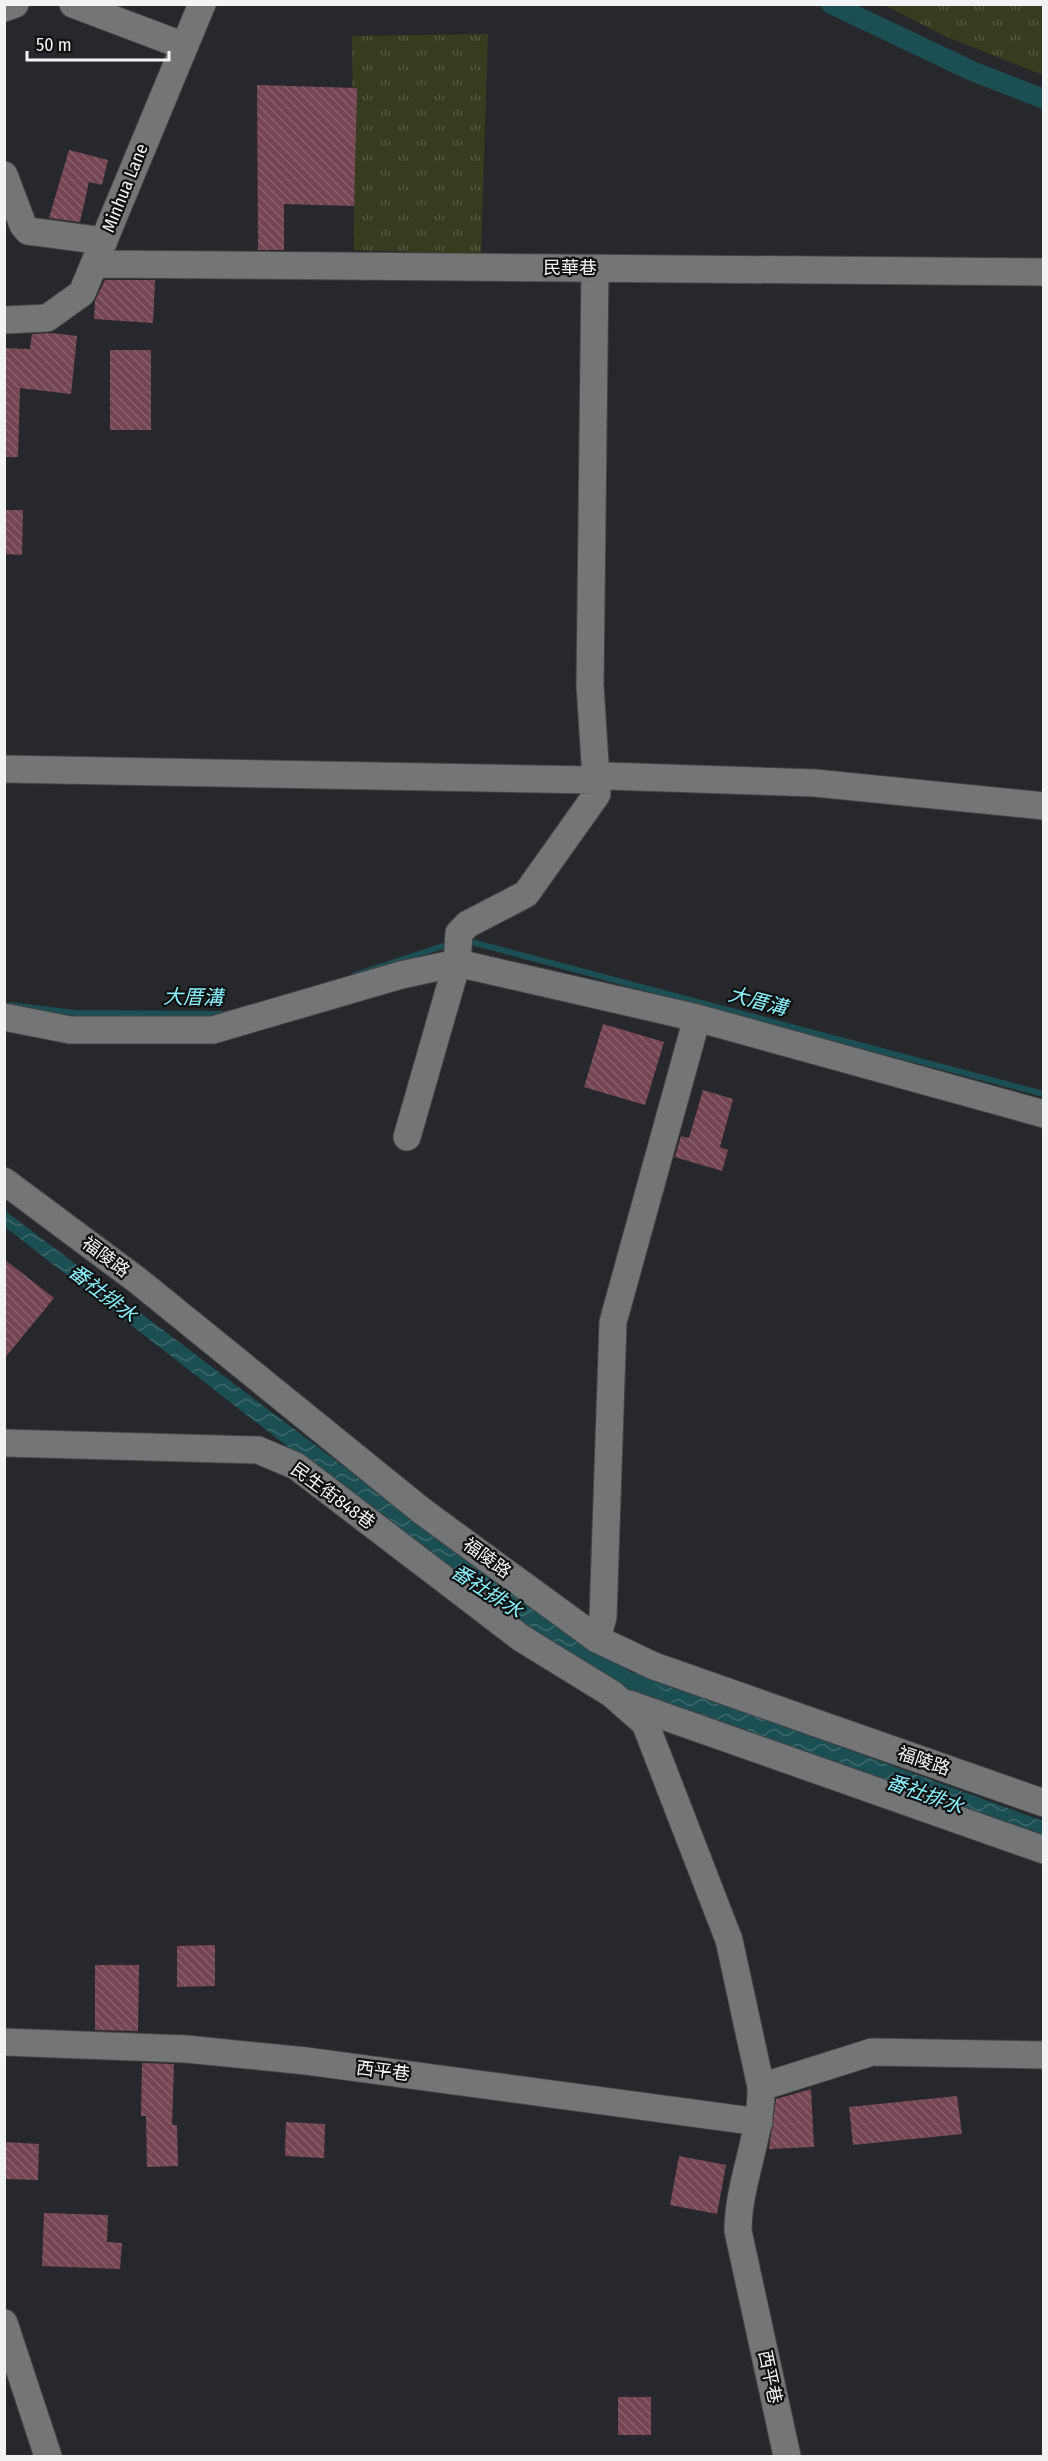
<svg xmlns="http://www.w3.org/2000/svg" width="1048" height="2461" viewBox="0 0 1048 2461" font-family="'Fira Sans Condensed','Noto Sans TC',sans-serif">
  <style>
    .grass { fill: url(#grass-tufts) }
    .garden { fill: #363c1d }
    .water { fill: url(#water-waves) }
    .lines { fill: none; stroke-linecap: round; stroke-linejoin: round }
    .stream { stroke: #1b4f54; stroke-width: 6 }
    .canal { stroke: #1b4f54; stroke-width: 20 }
    .building { fill: url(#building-back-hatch) }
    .minor-casing { stroke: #424344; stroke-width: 29 }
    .minor { stroke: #737577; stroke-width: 27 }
    .labels { text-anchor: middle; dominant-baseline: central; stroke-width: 4.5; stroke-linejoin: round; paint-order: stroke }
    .street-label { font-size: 18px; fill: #f2f3f4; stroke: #101112 }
    .water-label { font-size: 20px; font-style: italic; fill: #8af3fe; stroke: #101112 }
  </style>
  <defs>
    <pattern id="grass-tufts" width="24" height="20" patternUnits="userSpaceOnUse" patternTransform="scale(1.5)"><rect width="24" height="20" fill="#363c1d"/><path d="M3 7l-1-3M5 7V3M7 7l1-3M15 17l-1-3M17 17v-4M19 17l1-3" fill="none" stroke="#54593e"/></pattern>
    <pattern id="water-waves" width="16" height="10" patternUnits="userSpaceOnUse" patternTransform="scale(1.5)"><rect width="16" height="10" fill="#1b4f54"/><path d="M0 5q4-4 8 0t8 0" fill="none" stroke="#3d696d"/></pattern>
    <pattern id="building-back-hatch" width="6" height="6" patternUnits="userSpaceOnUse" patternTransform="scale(1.5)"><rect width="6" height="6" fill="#754556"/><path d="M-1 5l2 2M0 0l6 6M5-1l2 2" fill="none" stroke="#89606f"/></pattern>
  </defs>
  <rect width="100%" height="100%" fill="#27282b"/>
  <path class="grass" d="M884,5H1043V75L945,36Z
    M488,34L481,254L354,250L352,36Z"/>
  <path class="garden" d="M888,5H923L915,19Z"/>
  <path class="water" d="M4,1210L486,1574L612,1663L605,1680L468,1587L5,1227Z
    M634,1671L1043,1821V1845L625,1692Z"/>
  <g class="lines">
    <path class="stream" d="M464,940L1044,1094
      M355,975L443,946
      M10,1005L75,1013L228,1014"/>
    <path class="canal" d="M831,4L972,71L1044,99
      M587,1656L640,1690L652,1694"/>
  </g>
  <path class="building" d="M257,85L357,88L354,206L284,204V250H258Z
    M69,150L108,160L102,185L89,182L80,222L49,218Z
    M105,280H155L153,323L94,319L95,301Z
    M51,333L77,336L71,394L20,388L18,457H4V348L30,349L32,334Z
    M110,350H151V430H110Z
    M4,510H23L22,555L4,554Z
    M603,1024L664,1042L645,1105L584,1087Z
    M703,1090L733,1099L720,1147L728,1150L722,1171L675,1157L681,1136L689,1138Z
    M4,1259L54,1298L4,1359Z
    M215,1945V1986L177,1987V1946Z
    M95,1965H139L138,2031L95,2030Z
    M142,2063L174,2064L172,2125H177L178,2166L147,2167L146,2116H141Z
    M811,2089L814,2147L769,2149L776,2099Z
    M957,2096L962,2134L853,2145L849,2107Z
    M286,2122L325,2124L324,2158L285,2156Z
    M4,2142L39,2144L38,2180L4,2179Z
    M679,2156L726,2165L717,2214L670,2205Z
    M44,2213L108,2215L107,2242L122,2243L120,2269L42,2266Z
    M618,2397H651V2435H618Z"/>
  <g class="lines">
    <g class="minor-casing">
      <path id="minor" d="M73,4L184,46
        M4,8L15,4
        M4,175L23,225L28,231L104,241
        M96,264L1044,272
        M4,320L47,318L82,293L202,4
        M4,769L594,780L606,776L815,783L1044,806
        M4,1017L70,1030H213L401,975L457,963L697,1018L1044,1114
        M407,1137L457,963L459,933L468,924L526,894L597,794L590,685L595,268
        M4,1181L137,1280L422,1511L597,1639L654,1666L1044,1803
        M4,1443L258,1450L296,1466L521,1638L612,1694L645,1723L729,1940L761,2087C762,2136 738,2182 738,2231L787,2456
        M597,1639L603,1617L613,1322L697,1018
        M629,1704L1044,1850
        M4,2042L186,2049L306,2061L759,2122
        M761,2087L872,2052L1044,2055
        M4,2323L48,2456"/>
    </g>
    <use href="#minor" class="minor"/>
  </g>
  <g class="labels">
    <g class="street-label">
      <text transform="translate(125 188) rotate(-68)">Minhua Lane</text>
      <text x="570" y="268">民華巷</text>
      <text transform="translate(106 1257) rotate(37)">福陵路</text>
      <text transform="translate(333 1496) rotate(36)">民生街848巷</text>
      <text transform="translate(487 1558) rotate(36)">福陵路</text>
      <text transform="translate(924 1761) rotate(19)">福陵路</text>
      <text transform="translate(383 2071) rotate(7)">西平巷</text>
      <text transform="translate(770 2377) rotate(78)">西平巷</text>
    </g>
    <g class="water-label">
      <text transform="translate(193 997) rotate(1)">大厝溝</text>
      <text transform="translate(758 1001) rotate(15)">大厝溝</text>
      <text transform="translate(103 1293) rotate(38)">番社排水</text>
      <text transform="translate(487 1591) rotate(33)">番社排水</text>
      <text transform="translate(925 1794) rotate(20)">番社排水</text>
    </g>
  </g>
  <rect width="1048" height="2461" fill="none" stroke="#f2f3f4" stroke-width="12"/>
  <path d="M27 51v9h142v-9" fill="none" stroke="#f2f3f4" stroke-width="3"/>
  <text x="36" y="51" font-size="18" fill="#f2f3f4" stroke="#101112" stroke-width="4.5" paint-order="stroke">50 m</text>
</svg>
